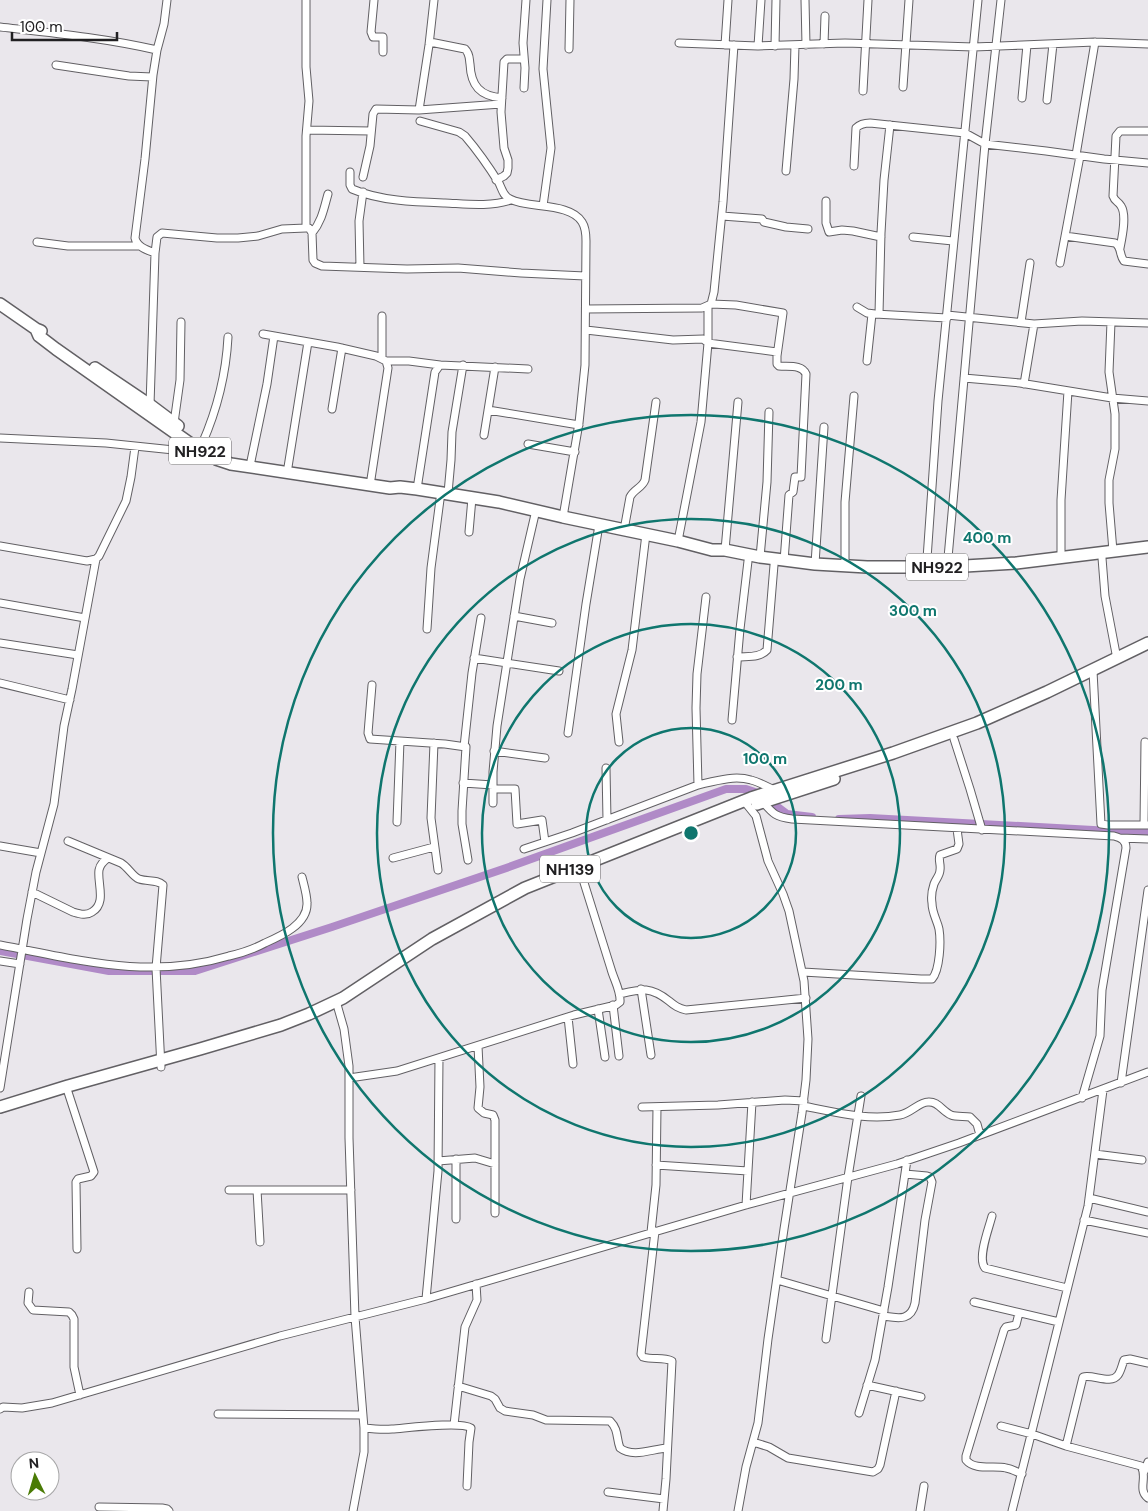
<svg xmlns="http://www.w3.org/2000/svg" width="1148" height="1511" viewBox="0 0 1148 1511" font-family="'DM Sans',sans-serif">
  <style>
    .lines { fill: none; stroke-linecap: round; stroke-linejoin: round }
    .canal { stroke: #b08ac7; stroke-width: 8 }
    .minor-casing { stroke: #626064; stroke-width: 9 }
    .primary-casing { stroke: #626064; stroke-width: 14 }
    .trunk-casing { stroke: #626064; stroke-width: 14 }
    .minor { stroke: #fff; stroke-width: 7 }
    .primary { stroke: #fff; stroke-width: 11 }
    .trunk { stroke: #fff; stroke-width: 11 }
    .ring { fill: none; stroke: #0f766e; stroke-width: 2.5 }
    .labels { text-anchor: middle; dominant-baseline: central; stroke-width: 4; stroke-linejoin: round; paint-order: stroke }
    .shield { fill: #fff; stroke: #646364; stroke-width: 1 }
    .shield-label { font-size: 16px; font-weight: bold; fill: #212022 }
    .centre { fill: #0f766e; stroke: #fff; stroke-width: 2.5 }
    .ring-label { font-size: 15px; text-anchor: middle; font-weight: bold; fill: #0f766e; stroke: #fff; stroke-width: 4; stroke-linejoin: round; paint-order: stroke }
  </style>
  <rect width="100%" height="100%" fill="#eae7ec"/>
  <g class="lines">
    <path class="canal" d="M775,805L787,814L812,817
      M839,819L870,818L1148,833
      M0,951L109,971H195L332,927L509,867L726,789H746L761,794"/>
    <g class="minor-casing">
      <path id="minor" d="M374,0L371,32L373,37H383V52
        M805,0L806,45
        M0,27C53,33 105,38 157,50
        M430,42L465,49C470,54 469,58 470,64C471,86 480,96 502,98
        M679,43L758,46L845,43L974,47L1095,42L1148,44
        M824,44L825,16
        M725,45L728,0
        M758,46L761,0
        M775,46L776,0
        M569,49L570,0
        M56,65L129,76L152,77
        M903,87L909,0
        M524,88L525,68L523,43L526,0
        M863,91L868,0
        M1022,98L1027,45
        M1047,100L1053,44
        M419,110L429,45L434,0
        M420,121L459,132L465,136C477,150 489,167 499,183C502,189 503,196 510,199C528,209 570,202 582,222C586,228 586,235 586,241L585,365L579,423L563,517
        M307,130L371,131
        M1076,155L1095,42
        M854,166L856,128C860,124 864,123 870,123L965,133L985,144L1046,151L1104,159L1148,163
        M786,171L794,79L795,45
        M350,172V185L352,189C380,201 415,202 445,203C467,204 489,207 511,200
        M363,177L370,146L373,114L376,109L419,110L501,104
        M496,180L504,176L507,173L508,168V160L504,148L501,112L504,62L507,59H524
        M826,201V223L829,232L842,230L853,231L881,237
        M543,206L551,148L543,69L547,0
        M722,216L762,219L764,222L786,227L808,229
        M306,228V136L309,101L306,67V0
        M312,233C322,221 324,208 328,194
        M1065,236L1115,243C1122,247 1119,255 1124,261L1148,264
        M913,237L953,241
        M37,242L68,246H140
        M1120,248C1122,238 1127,215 1121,206C1118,201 1115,202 1113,196L1116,136L1120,131H1148
        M155,253C147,250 137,247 135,238L145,159L153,75L157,50L164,24L167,0
        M1060,263L1080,156
        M360,267L359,221L363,192
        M711,304L736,305L783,313L777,356V364L779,366C788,367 802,364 806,374L801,477H795L793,492L789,495L784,561
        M857,307L867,313L875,314L947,318
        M586,309L702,308L711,304L714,292L723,202L734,45
        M879,314L881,233L884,180L890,125
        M947,315L1034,324L1082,321L1148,323
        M382,316V358
        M1021,322L1030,263
        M1111,322L1109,372L1115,414V449L1109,480V503L1113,551
        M586,330L673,340L703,339L708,343L777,352
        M263,334L337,347L376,356L386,361L388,368L371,479
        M386,361H409L440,365
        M867,361L872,314
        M964,378L1020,383L1112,398L1148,401
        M1024,384L1034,324
        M150,405L155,253L157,237L162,233L217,238H238L258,236L282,229L306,228H309L312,233L313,260L315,263L322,266L407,269L458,268L521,273L585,276
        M332,409L342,348
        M488,410L579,425
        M174,423L180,380L181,322
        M484,435L495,367
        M0,438L106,443L193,452L198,449L202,444C217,410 226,375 228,337
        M528,444L575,452
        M251,461L267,384L274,336
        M288,467L308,342
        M417,489L435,372L440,365L528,369
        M448,493L451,460L452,432L463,365
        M624,530L630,497C634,489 642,488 645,480L656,402
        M469,532L472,498
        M678,541L701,422L708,343V307
        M0,546L87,561L96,559L99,556L126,501L131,477L135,447
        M725,550L738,402
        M760,557L767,482L769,412
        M1061,557V500L1068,391
        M1102,558L1105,596L1117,659
        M815,564L824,427
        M845,566V502L854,396
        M947,569L985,144L1001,0
        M926,573L938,401L978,0
        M0,603L85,618
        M514,616L552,623
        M427,629L431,568L441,492
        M0,643L78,655
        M737,657C748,656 760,658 767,650L774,565
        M474,658L559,671
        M1093,671L1101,824L1108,825H1148
        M0,683L70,700
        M372,685L368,733L370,739L445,744L466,747L462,811V824L468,860
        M732,720L740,629L748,561
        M568,733L586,604L599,525
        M954,739L970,789L982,830
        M619,742L616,714L632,650L646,534
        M434,743L431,818L438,870
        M464,747L472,673L481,618
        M494,751L545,758
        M606,768L607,820
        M463,783L493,785
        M698,785L696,708L697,674L706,597
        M493,789H515L517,824L542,820L545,842
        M763,802C773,814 776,817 792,819L1114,836C1121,838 1126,840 1126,848L1102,990L1100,1036L1082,1098
        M493,803V772L497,726L520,579L536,510
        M397,822L400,741
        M1144,825L1145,742
        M1120,838L1148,839
        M68,841L121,863C128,867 133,877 139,879C148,882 157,879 163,885L156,968L161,1067
        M0,846L41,853
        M524,849L572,833L698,785C715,781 734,775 751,780C759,782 766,786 774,790
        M393,858L434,847
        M32,892L73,912C80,914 86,916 92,912C107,903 97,883 99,870C100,864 104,861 108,858
        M0,945C80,960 149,980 229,956C242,953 254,949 265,943C281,936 308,924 307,903C307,895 304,885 302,877
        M0,961L20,964
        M803,972L921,979H932C940,970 941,941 939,929C937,920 932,913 932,903C931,897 932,890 934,884C936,879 940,875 940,870C941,864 938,860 940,855L957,849L959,844L957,829
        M641,989L651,1055
        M620,994C641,989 650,986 669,1001C675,1006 678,1008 686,1010L806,998
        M336,1001L344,1029L349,1066V1138L355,1317L364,1428V1452L353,1511
        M613,1005L619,1056
        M598,1009L605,1057
        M568,1017L573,1064
        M478,1046L480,1087L478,1108L484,1113L493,1115L495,1120V1213
        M349,1078L397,1071L574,1015L616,1005L620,1002C621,991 614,980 611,969C601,937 591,905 581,873
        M1121,1083L1148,890
        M0,1088L27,919L36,872L54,804L64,726L72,689L96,559
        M68,1092L94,1172L91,1176L78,1179L76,1182L77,1249
        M803,1106C835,1112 867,1121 900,1115C911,1113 919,1102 928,1102C938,1101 942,1111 951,1115C956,1117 965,1116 970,1117L977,1124L980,1135
        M642,1107L718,1105L785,1100L804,1101
        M1095,1154L1142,1160
        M456,1159V1219
        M438,1161L475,1158L495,1164
        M656,1165L748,1171
        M229,1190H351
        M257,1190L260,1242
        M1089,1198L1148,1212
        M746,1205L752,1102
        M992,1216C989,1228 977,1258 985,1268L1067,1288
        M1084,1220L1148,1233
        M655,1231L641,1354L643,1357C653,1360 663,1357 672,1361L666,1479L663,1511
        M651,1232L656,1185L657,1107
        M777,1280L884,1311
        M29,1292L28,1303L33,1310L69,1312L72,1315L74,1319V1367L80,1395
        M426,1299L438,1171L439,1058
        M974,1302L1059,1322
        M1019,1313L1016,1325L1006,1327L1004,1330L966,1456V1460C975,1471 994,1465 1006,1468C1012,1469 1017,1472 1022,1474
        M883,1316C897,1318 911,1322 915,1303L925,1220L932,1182L930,1177L927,1176L905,1174
        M826,1339L848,1177L861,1096
        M867,1385L921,1397
        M458,1386L491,1396L495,1399L500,1408L505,1411L533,1415L546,1420L610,1421C619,1430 616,1438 620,1448C633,1458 652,1449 667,1448
        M0,1409L3,1407L22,1408L52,1403L280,1336L426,1299L746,1205L897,1164L959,1143L1148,1072
        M859,1413L875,1360L888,1287L907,1160
        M218,1414L363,1415
        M454,1425L465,1327L477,1300L476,1284
        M1001,1426L1032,1434L1066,1446L1141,1466C1148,1477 1137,1490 1148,1498
        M364,1428C373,1429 383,1430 392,1429C407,1428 461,1421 471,1428L469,1442L467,1486
        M753,1442L769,1447L788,1458L873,1472L878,1469L880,1465L896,1391
        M1066,1446L1083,1377C1093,1374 1111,1385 1118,1375C1121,1371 1122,1365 1124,1360L1130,1359L1148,1363
        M1144,1472L1148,1462
        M608,1492L664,1499
        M99,1507L162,1508L167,1509L169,1511
        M738,1511L746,1467L758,1423L768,1339L784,1229L802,1113L806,1080L808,1039L804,981L789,911L783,894L768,861L756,816L744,801
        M920,1511L924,1486
        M1012,1511L1088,1206L1103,1090"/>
    </g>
    <g class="primary-casing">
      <path id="primary" d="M0,304L36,329L41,331
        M36,329L39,336L56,349L198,449L216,459L231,464L390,488L400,487L417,489L499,502L563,517L678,541L712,550H725L760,557L815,564L867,567H948L1016,563L1148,547
        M95,368L150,405L178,426"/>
    </g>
    <g class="trunk-casing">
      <path id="trunk" d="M757,804L834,779
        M0,1107L68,1086L200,1049L281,1025L309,1014L343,998L432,939L525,888L751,798L893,753L977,723L1047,692L1148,643"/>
    </g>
    <use href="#minor" class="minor"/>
    <use href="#primary" class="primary"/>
    <use href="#trunk" class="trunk"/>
  </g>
  <g class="ring">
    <circle cx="691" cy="833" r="105"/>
    <circle cx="691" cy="833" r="209"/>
    <circle cx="691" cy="833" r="314"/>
    <circle cx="691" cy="833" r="418"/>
  </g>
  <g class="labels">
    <g class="shield">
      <rect x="169" y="437.5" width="62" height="27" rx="4"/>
      <rect x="906" y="553.5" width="62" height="27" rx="4"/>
      <rect x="540" y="855.5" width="60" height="27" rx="4"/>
    </g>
    <g class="shield-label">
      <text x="200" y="451">NH922</text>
      <text x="937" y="567">NH922</text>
      <text x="570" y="869">NH139</text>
    </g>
  </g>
  <circle cx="691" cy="833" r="8" class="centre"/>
  <g class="ring-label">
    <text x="987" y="543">400 m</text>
    <text x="913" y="616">300 m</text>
    <text x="839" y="690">200 m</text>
    <text x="765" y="764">100 m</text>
  </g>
  <g transform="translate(35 1476) rotate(355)"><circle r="24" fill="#ffffff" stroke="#a6a6a7"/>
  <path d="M0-4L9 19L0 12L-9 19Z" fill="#4a7b05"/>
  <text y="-8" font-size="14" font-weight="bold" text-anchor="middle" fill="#212022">N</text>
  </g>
  <path d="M12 32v8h105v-8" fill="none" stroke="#212022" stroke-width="2.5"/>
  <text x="20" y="32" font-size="15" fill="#212022" stroke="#ffffff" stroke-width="4" paint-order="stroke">100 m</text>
</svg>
